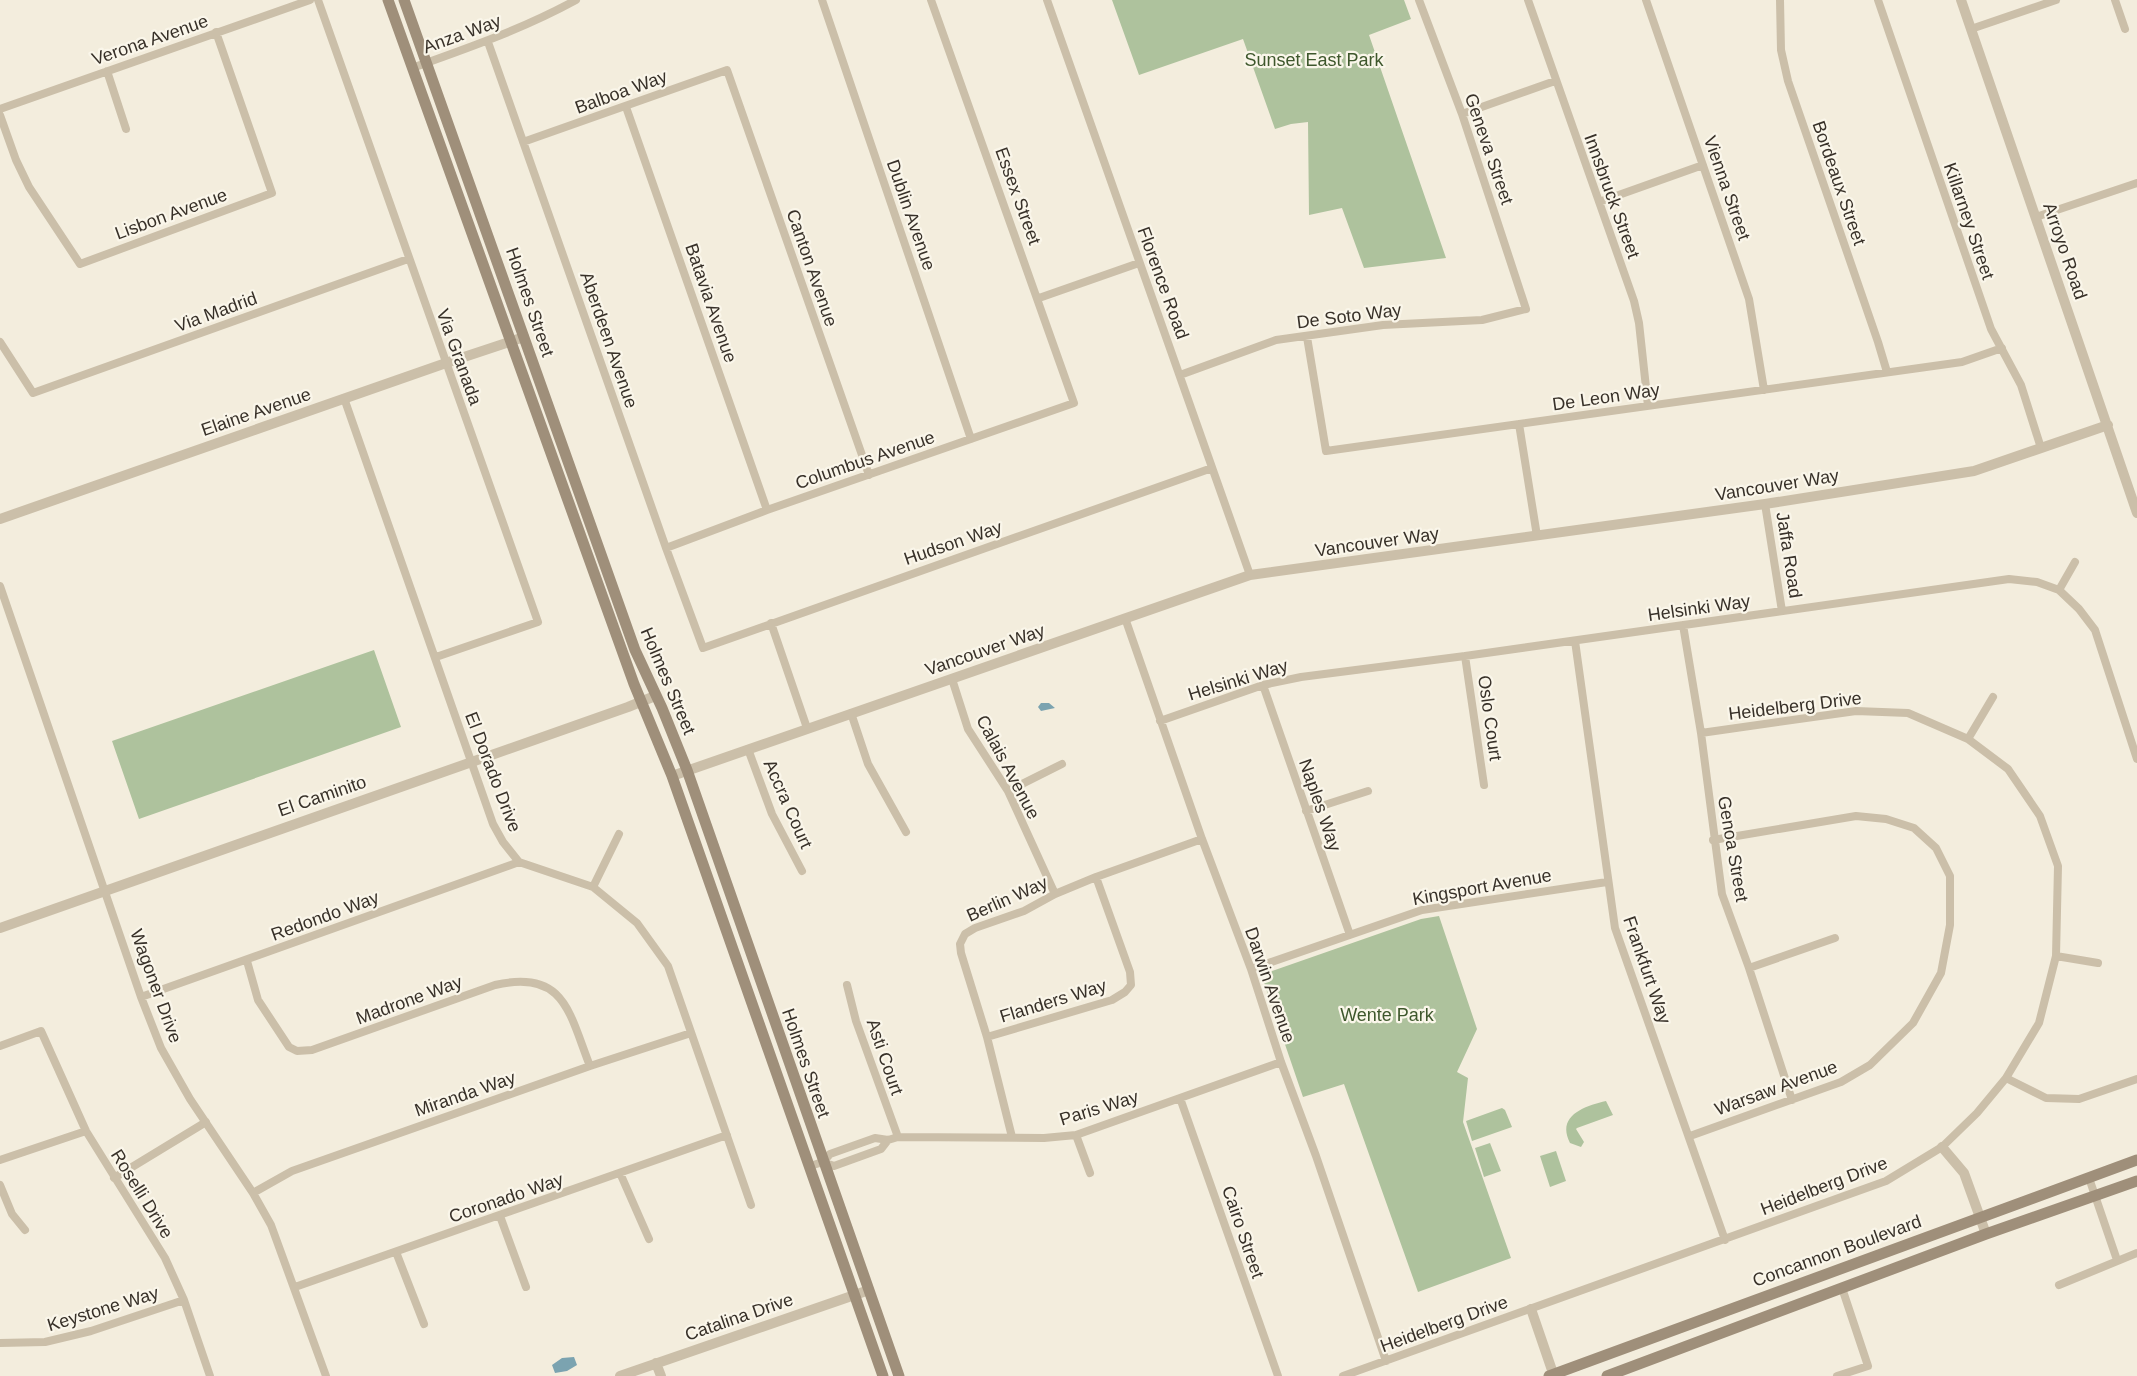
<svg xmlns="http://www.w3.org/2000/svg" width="2137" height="1376" viewBox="0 0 2137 1376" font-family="Arial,sans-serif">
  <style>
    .green { fill: #aec29d }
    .water { fill: #7ba3b0 }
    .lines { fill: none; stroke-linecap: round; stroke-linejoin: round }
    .minor { stroke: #cbbfa9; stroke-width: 8 }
    .tertiary { stroke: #cbbfa9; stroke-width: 10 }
    .secondary { stroke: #9f8f7a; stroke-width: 11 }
    .labels { text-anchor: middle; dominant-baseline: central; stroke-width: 4.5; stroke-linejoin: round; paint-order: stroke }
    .street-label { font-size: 18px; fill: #383129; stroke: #faf6ea }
    .park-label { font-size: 18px; fill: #3e572c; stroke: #faf6ea }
  </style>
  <rect width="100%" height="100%" fill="#f3eddd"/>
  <path class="green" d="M1112,0H1404L1411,19L1369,35L1446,258L1364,268L1342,208L1309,215L1308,122L1291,124L1275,129L1243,39L1139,75Z
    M374,650L401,727L139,819L112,741Z
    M1439,916L1477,1029L1457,1072L1468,1078L1463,1122L1511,1258L1418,1292L1344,1084L1303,1097L1263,980L1269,972L1421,919Z
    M1606,1101L1613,1115L1577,1128L1576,1129L1584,1142L1581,1147L1570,1143C1556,1116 1584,1106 1606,1101Z
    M1502,1108L1505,1110L1512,1127L1472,1141L1466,1121Z
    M1490,1143L1501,1171L1484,1177L1475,1148Z
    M1556,1151L1566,1181L1550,1187L1540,1156Z"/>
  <path class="water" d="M1041,703H1049L1055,708L1041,711L1038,707Z
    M574,1357L577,1365L567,1371L555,1373L552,1365L562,1358Z"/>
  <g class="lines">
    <path class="minor" d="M318,0L538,622L436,657
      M822,0L971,439
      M1047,0L1250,575
      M1528,0L1634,301L1639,323L1648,406
      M1646,0L1749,299L1764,390
      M1780,0L1781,50L1788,81L1878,342L1887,372
      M1878,0L1991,329L2021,385L2041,448
      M2115,0L2125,29
      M1971,29L2056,0
      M488,42L666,548L703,648L1212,468
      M412,68C468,48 523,29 576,0
      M107,71L126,129
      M626,107L767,510
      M0,109L310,0
      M1462,114L1555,81
      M0,115L16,160L29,187L80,264L272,193L216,32
      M523,142L727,70L869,475
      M1599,202L1703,165
      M2036,217L2137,183
      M1039,298L1139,263
      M1307,337L1326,451L1962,362L2002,348
      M0,342L33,393L408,259
      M1180,375L1276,340L1383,325L1482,320L1526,309L1462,114L1419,0
      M344,398L493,824L503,842L519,862L593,887L637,923L668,966L751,1205
      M1519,424L1537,536
      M1765,504L1782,611
      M666,548L767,510L1074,403L931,0
      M0,586L141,997L161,1048L190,1099L253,1193L271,1225L326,1376
      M2059,590L2075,562
      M1125,618L1202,839L1251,969L1281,1062L1316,1156L1386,1361
      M771,623L807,728
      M1683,625L1701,733L1722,894L1749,968L1792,1100
      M1575,641L1615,928L1725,1240
      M1465,656L1484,785
      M952,679L968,729L1008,791L1055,894
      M1263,685L1350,935
      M851,713L868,764L906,832
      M1160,721L1263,685L1301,677L1465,656L2009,579L2037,582L2059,590L2079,609L2095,630L2137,759
      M1968,739L1993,697
      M748,749L772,814L802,871
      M1008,791L1062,764
      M1306,811L1368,791
      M593,887L619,834
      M2056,956L2098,963
      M247,961L258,1000L289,1047L297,1051L312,1050L495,985C565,969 569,1013 590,1066
      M1749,968L1835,938
      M1251,969L1422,910L1607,882
      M847,985L856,1021L898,1137
      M141,997L519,862
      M987,1037L1112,1000L1125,992L1131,985L1130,972L1096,877
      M0,1046L41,1031L86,1131L165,1258L184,1300L210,1376
      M2006,1078L2046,1098L2079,1099L2137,1079
      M1180,1098L1278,1376
      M1076,1135L1090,1173
      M1690,1136L1841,1082L1870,1065L1913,1023L1941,973L1950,925V876L1936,848L1914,828L1886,819L1856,816L1713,840
      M1012,1137L987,1037L961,953L960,944L965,934L975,928L1024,911L1055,894L1096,877L1202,839
      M0,1160L86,1131
      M823,1162L834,1166L881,1149L888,1140
      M810,1166L823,1162L830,1154L875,1138L888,1140L898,1137L1044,1138L1076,1135L1281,1062
      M620,1173L649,1239
      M114,1178L206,1122
      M2089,1178L2117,1260
      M0,1185L12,1214L25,1230
      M253,1193L292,1171L590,1066L691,1033
      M500,1216L526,1287
      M396,1252L424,1324
      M2059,1285L2137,1253
      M295,1287L727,1135
      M0,1343L45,1342L91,1331L184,1300
      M1343,1376L1886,1181L1942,1147L1977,1113L2006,1078L2039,1023L2056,956L2058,866L2040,816L2008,769L1968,739L1908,713L1856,711L1701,733
      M1837,1376L1868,1366L1842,1288"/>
    <path class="tertiary" d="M1961,0L2137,513
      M0,519L446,363L524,337
      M672,776L1250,575L1765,504L1974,471L2108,425
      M0,928L628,707L655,696
      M1942,1147L1964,1173L1986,1234
      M1531,1309L1554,1376
      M656,1363L661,1376
      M620,1376L869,1290"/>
    <path class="secondary" d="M388,0L634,684L672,776L883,1376
      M404,0L635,650L662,708L687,770L899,1376
      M1549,1376L2137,1160
      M1607,1376L1986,1234L2137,1181"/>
  </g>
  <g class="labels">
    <g class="street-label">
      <text transform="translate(462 34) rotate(-20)">Anza Way</text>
      <text transform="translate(150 40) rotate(-19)">Verona Avenue</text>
      <text transform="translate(621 92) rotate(-20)">Balboa Way</text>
      <text transform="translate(1489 149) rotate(71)">Geneva Street</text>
      <text transform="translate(1839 183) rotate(71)">Bordeaux Street</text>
      <text transform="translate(1727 188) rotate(71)">Vienna Street</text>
      <text transform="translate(1018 196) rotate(70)">Essex Street</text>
      <text transform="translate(1612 196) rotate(70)">Innsbruck Street</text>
      <text transform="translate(171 214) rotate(-20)">Lisbon Avenue</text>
      <text transform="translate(911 215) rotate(71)">Dublin Avenue</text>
      <text transform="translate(1969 221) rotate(71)">Killarney Street</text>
      <text transform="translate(2065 251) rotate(71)">Arroyo Road</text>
      <text transform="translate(812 268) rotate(71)">Canton Avenue</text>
      <text transform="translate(1163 283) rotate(70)">Florence Road</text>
      <text transform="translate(530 302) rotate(71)">Holmes Street</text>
      <text transform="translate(711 303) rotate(71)">Batavia Avenue</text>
      <text transform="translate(216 312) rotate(-20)">Via Madrid</text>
      <text transform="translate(1349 316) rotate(-7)">De Soto Way</text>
      <text transform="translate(609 340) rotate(71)">Aberdeen Avenue</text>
      <text transform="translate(459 357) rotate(70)">Via Granada</text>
      <text transform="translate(1606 397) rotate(-8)">De Leon Way</text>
      <text transform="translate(256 412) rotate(-19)">Elaine Avenue</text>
      <text transform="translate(865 460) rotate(-19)">Columbus Avenue</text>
      <text transform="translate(1777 485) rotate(-9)">Vancouver Way</text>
      <text transform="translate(1377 542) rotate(-8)">Vancouver Way</text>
      <text transform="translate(953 543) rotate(-19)">Hudson Way</text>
      <text transform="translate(1789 555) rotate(81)">Jaffa Road</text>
      <text transform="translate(1699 608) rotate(-8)">Helsinki Way</text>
      <text transform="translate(985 650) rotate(-19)">Vancouver Way</text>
      <text transform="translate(1238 680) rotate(-17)">Helsinki Way</text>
      <text transform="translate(668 681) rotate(67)">Holmes Street</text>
      <text transform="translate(1795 706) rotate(-7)">Heidelberg Drive</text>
      <text transform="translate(1490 718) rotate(82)">Oslo Court</text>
      <text transform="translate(1008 767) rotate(62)">Calais Avenue</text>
      <text transform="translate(493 772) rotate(69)">El Dorado Drive</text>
      <text transform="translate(322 796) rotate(-19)">El Caminito</text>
      <text transform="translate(788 804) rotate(66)">Accra Court</text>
      <text transform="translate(1320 805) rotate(71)">Naples Way</text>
      <text transform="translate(1733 849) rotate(80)">Genoa Street</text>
      <text transform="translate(1482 887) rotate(-10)">Kingsport Avenue</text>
      <text transform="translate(1007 899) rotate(-24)">Berlin Way</text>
      <text transform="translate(325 916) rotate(-20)">Redondo Way</text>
      <text transform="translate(1647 970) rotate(71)">Frankfurt Way</text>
      <text transform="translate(1270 985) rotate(71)">Darwin Avenue</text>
      <text transform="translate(156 986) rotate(70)">Wagoner Drive</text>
      <text transform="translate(409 1000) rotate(-20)">Madrone Way</text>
      <text transform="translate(1053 1001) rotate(-17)">Flanders Way</text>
      <text transform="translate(885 1057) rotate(71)">Asti Court</text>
      <text transform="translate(806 1063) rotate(71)">Holmes Street</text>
      <text transform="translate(1776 1088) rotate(-20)">Warsaw Avenue</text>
      <text transform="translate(465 1094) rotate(-19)">Miranda Way</text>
      <text transform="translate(1099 1108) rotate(-17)">Paris Way</text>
      <text transform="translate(1824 1186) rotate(-21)">Heidelberg Drive</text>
      <text transform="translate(142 1194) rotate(58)">Roselli Drive</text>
      <text transform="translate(506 1198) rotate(-19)">Coronado Way</text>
      <text transform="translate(1243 1232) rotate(71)">Cairo Street</text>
      <text transform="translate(1837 1251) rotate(-20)">Concannon Boulevard</text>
      <text transform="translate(103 1309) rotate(-17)">Keystone Way</text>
      <text transform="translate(739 1317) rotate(-19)">Catalina Drive</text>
      <text transform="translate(1444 1324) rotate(-20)">Heidelberg Drive</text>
    </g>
    <g class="park-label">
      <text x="1314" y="60">Sunset East Park</text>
      <text x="1387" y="1015">Wente Park</text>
    </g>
  </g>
</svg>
